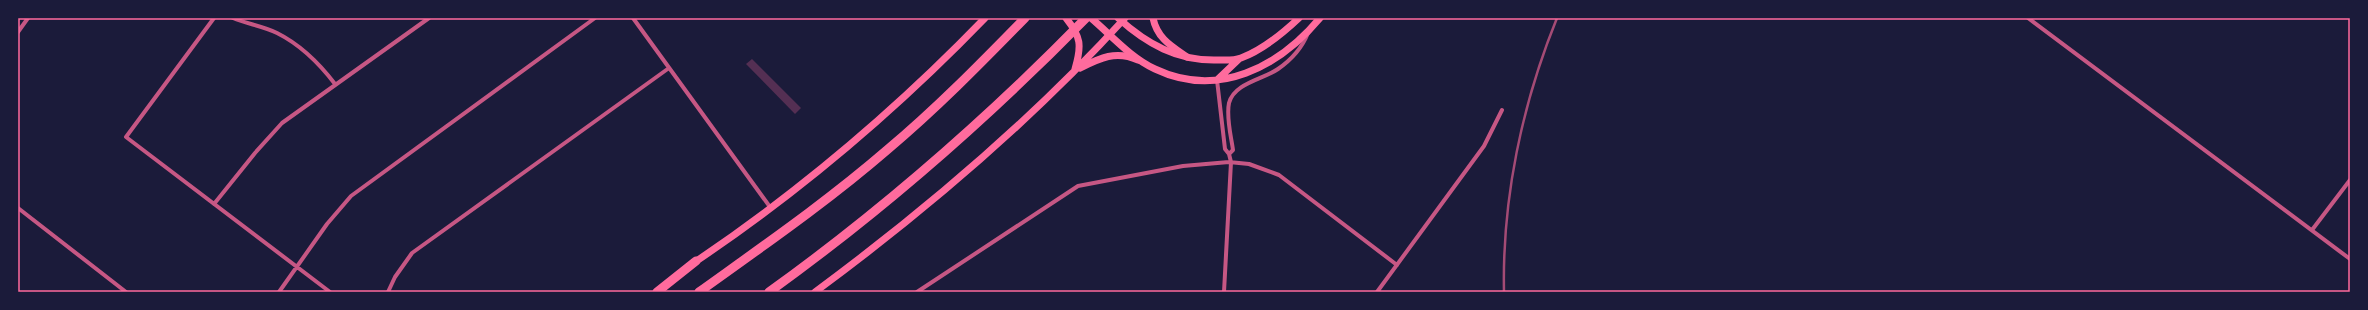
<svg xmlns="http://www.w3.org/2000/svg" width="2368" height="310" viewBox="0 0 2368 310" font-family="Spectral,serif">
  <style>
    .building { fill: #542f53 }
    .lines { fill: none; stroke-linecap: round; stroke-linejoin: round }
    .minor { stroke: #c65784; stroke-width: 4 }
    .secondary { stroke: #ff6b9d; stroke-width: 7 }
    .primary { stroke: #ff6b9d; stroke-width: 7 }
    .motorway { stroke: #ff6b9d; stroke-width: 9 }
    .rail { stroke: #a44b75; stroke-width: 2.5 }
    .neatline { fill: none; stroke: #ff6b9d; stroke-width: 1.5 }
  </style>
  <rect width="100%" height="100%" fill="#1b1b3a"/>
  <path class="building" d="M752,59L801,108L795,114L746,64Z"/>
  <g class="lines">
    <path class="minor" d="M214,18L126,137L330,292
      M233,18C247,24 263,26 277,33C301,45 319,63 335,84
      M633,18L770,207
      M2028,18L2350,259
      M18,32L28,18
      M1217,80L1225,149L1229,154L1231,162L1224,292
      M1229,154L1233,150C1231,136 1226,117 1229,103C1234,83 1264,79 1278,69C1291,60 1302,48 1308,33
      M214,204L255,153L282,123L429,18
      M18,208L126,292
      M2312,230L2350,180
      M279,292L327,224L351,196L595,18
      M388,292L395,277L412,253L669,68
      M917,292L1078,186L1183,166L1229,162L1249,164L1279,175L1397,265
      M1377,292L1484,146L1502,110"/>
    <path class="secondary" d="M1066,18C1081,37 1082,45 1075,69
      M1153,18C1157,38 1171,46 1187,57
      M1080,68C1100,58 1116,50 1138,60
      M692,264C798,193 897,109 985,18
      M815,292C926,210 1032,120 1125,18"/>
    <path class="primary" d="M1091,18C1111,35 1131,58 1155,69C1218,99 1279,67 1320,18
      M1118,18C1147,44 1177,61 1217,60C1225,60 1233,61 1241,58C1263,50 1282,34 1299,18
      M1217,80L1239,59"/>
    <path class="motorway" d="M657,292L696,261
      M699,292C763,246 828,201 887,150C936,109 980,64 1025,18
      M769,292C883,210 988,118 1086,18"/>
    <path class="rail" d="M1504,292C1502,199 1522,104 1557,18"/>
  </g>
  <rect width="2368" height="310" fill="none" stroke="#1b1b3a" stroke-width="38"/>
  <rect x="19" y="19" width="2330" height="272" class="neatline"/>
</svg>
